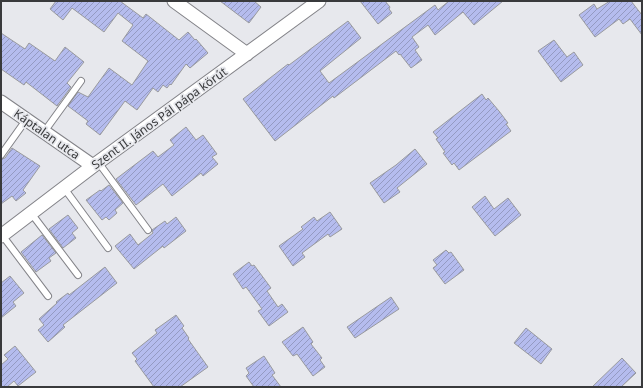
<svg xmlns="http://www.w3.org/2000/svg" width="643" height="388" viewBox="0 0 643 388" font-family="'Noto Sans',sans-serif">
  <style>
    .building { fill: url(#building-hatch); stroke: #999a9e }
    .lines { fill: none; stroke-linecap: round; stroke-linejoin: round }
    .lane-casing { stroke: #838388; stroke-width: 8 }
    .street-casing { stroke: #838388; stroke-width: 15 }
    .lane { stroke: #fff; stroke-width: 6 }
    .street { stroke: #fff; stroke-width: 13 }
    .labels { text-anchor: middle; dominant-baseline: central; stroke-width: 3.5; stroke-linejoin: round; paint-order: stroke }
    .street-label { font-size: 12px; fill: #393a3c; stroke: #e7e8ed }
  </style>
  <defs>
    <pattern id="building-hatch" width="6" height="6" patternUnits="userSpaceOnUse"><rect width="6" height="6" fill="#b5bcee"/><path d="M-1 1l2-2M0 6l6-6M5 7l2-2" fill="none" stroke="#949ac2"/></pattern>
  </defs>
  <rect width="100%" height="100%" fill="#e7e8ed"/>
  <path class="building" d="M56,1H120L143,18L146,14L179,40L188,32L195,40L196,39L208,53L190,68L186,64L171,85L170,84L167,88L163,85L158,92L153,88L137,110L125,101L100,135L86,124L88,121L68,106L78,92L88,97L109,68L132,85L148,61L122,41L133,25L118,13L104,32L72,8L63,20L50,9Z
    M220,1H254L261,7L249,23Z
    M360,1H385L390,7L389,9L392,13L378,24Z
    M449,1H503L474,25L463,12L435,35L428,25L412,37L419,47L415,50L422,60L411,68L400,54L399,55L396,51L334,98L333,96L275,141L243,99L288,64L289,65L348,21L361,38L320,71L329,83L435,5L438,10Z
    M610,1H631L642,15V35L630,19L623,24L619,19L595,37L579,15L594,4L597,9Z
    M1,33L25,49L29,43L55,61L65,47L84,62L67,83L71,87L57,106L26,82L24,85L1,69Z
    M554,40L567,57L574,52L583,65L561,82L538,51Z
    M482,94L486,100L488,98L499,111L508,123L506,124L511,131L459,170L454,163L452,165L443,153L445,152L436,139L438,138L433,132Z
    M186,127L196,140L203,135L217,154L212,157L218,164L203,176L201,173L172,196L163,184L136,205L116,179L153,151L158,157L174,145L170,140Z
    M12,148L40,166L23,190L26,193L16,201L12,196L1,204V159L5,158Z
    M415,149L427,164L397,188L400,192L384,203L370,183L396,165Z
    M109,185L123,203L115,210L117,213L109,220L106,217L102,220L86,200L100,190L101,191Z
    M485,196L494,209L508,198L521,215L495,236L472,207Z
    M330,212L342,229L330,237L328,234L302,253L305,257L293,266L279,246L303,229L301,227L314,217L317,221Z
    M68,215L78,228L72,233L76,238L63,248L49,229Z
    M176,217L186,231L164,248L163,246L134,269L115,246L130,234L138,245L153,233L152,230L165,221L167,224Z
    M42,235L56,253L49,258L51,261L36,272L21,252Z
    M446,250L449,253L451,252L464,270L445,284L433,268L437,265L433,260Z
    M249,262L252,266L254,265L271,288L267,291L278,307L282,304L288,312L269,326L258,311L262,309L246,287L243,289L233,274Z
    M105,267L117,283L63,325L65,327L48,342L38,330L44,325L39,319L57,303L56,302L68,293L69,295Z
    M10,276L24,293L13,302L16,306L1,318V283Z
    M391,297L399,309L355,338L347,327Z
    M176,315L184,326L182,328L189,338L188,339L208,367L180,387H154L135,361L137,359L132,353L157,333L155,330Z
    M303,327L313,342L311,344L322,358L320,360L325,367L313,376L297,354L293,356L282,342Z
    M526,328L552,349L541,364L514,343Z
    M15,346L36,372L18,386L14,381L7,387H1V365L8,359L4,355Z
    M264,356L275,373L272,375L281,387H254L246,376L249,373L246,368Z
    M622,358L636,373L621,387H592Z"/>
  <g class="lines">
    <g class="lane-casing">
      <path id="lane" d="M44,132L81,81
        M1,155L26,120
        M98,162L148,230
        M64,188L108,248
        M31,213L78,275
        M2,235L48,296"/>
    </g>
    <g class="street-casing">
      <path id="street" d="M174,1L247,54
        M1,102L93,166
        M1,236L93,166L319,1"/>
    </g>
    <use href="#lane" class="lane"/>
    <use href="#street" class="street"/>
  </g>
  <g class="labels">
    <g class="street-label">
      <text transform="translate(159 118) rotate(-36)">Szent II. János Pál pápa körút</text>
      <text transform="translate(47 134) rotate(35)">Káptalan utca</text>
    </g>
  </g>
  <rect width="643" height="388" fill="none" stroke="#393a3c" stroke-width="4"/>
</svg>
